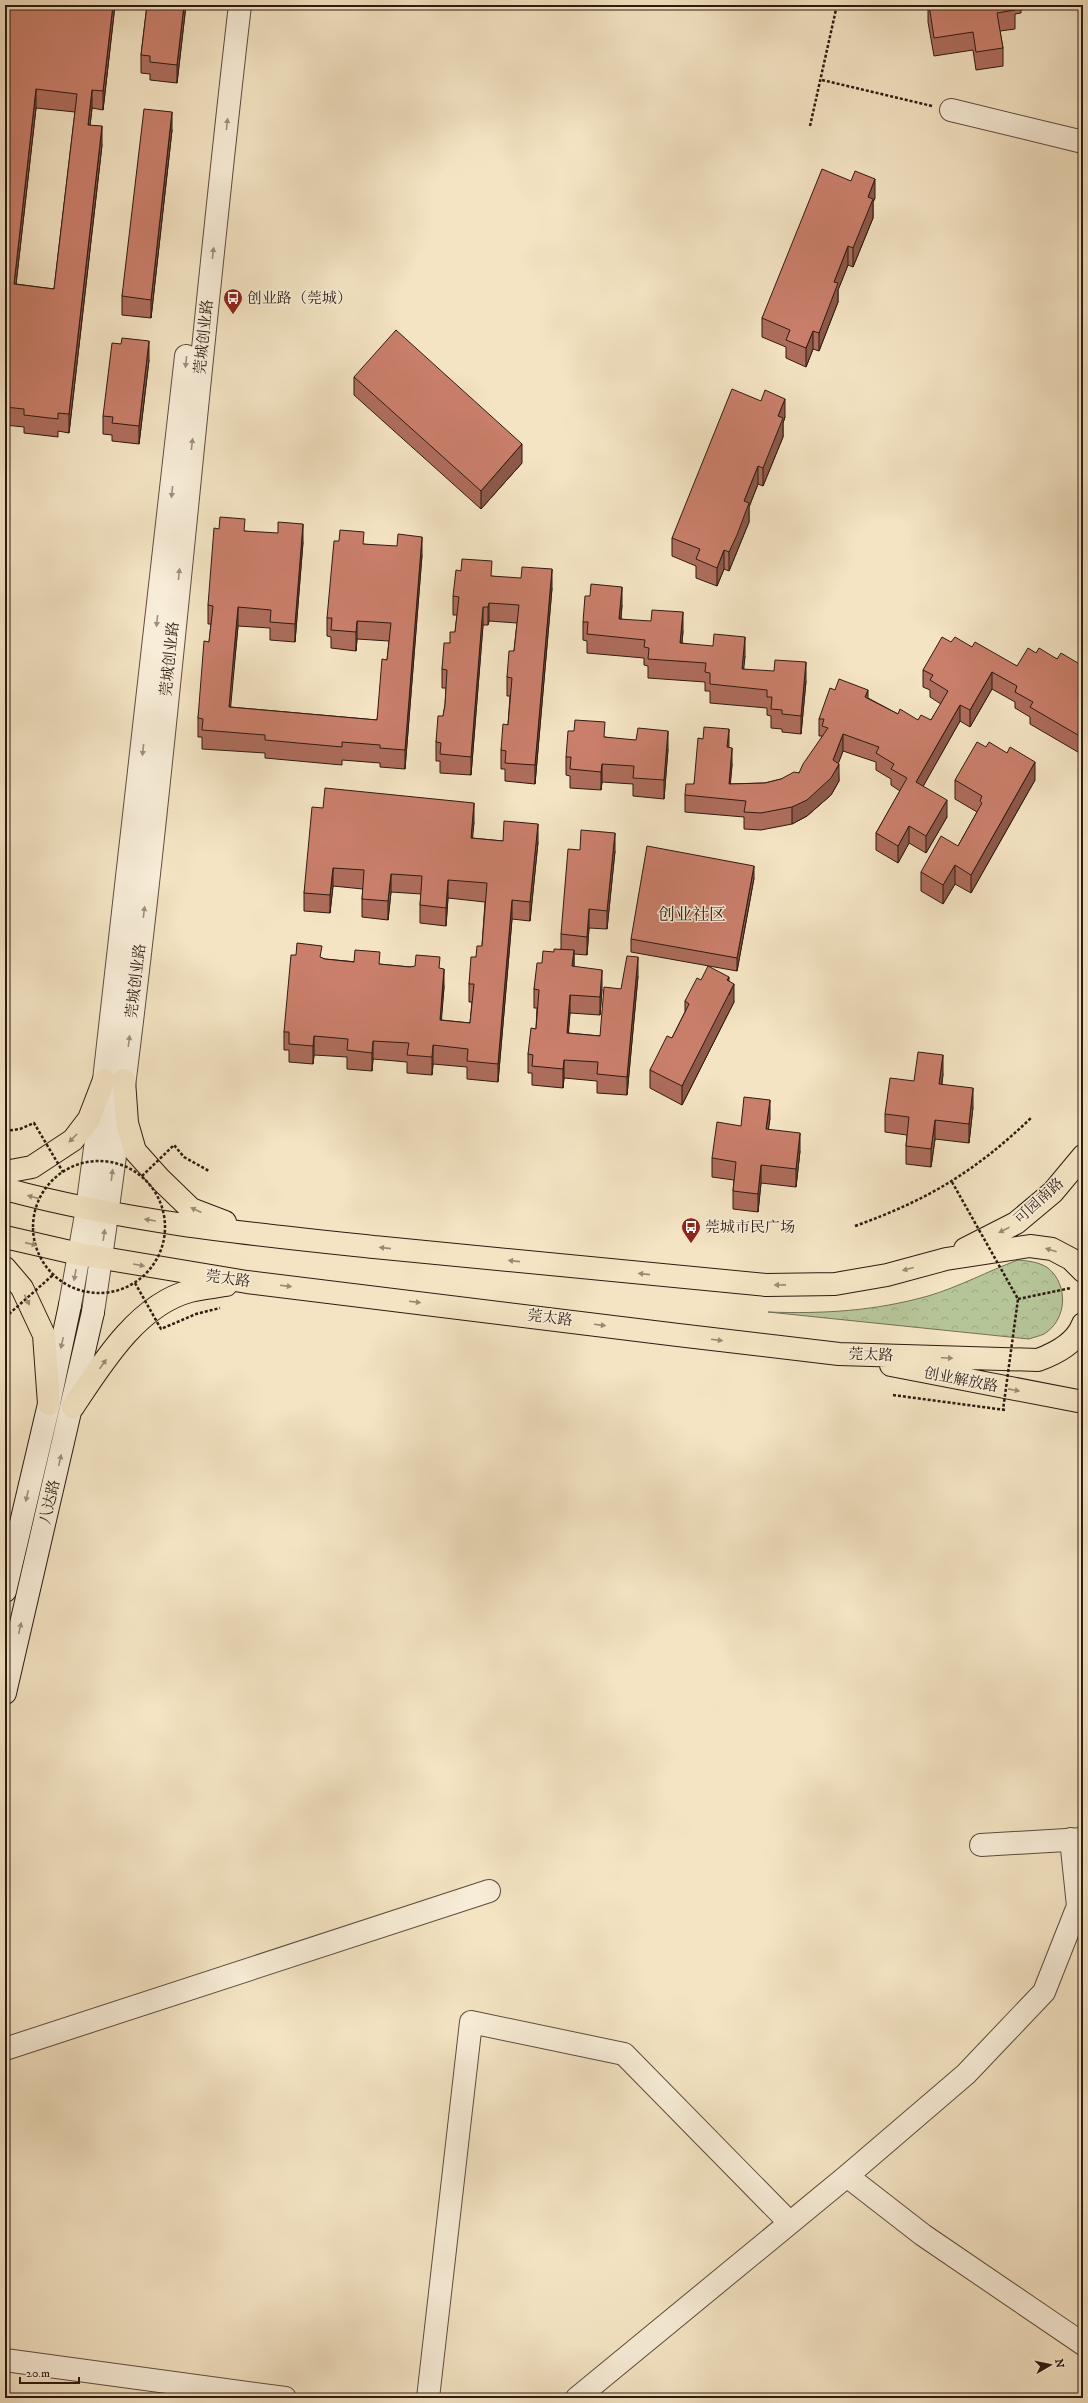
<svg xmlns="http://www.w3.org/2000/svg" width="1088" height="2403" viewBox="0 0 1088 2403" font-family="'IM FELL DW Pica','Noto Serif SC',serif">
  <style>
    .forest { fill: url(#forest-crowns); stroke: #727054 }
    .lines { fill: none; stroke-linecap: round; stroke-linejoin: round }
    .minor-casing { stroke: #5f4c3d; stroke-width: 24 }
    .tertiary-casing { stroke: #5f4c3d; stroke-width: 24 }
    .secondary-casing { stroke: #2d1a10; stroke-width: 24 }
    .primary-casing { stroke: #2d1a10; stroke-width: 24 }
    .path { stroke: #2d1a10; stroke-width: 2.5; stroke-dasharray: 3 2; stroke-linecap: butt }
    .minor { stroke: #f8edd8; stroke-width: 22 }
    .tertiary { stroke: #f8edd8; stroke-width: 22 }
    .secondary { stroke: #f8edd8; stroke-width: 22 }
    .primary { stroke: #f4e4c3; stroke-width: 22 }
    .path-bridge { stroke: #2d1a10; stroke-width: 2.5; stroke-dasharray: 3 2; stroke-linecap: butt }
    .wall { fill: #ae6d5c; stroke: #2d1a10; fill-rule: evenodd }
    .shaded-wall { fill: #8d594b; stroke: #2d1a10 }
    .building { fill: #ca7f6b; stroke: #2d1a10; fill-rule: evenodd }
    .oneway { fill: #9d8e7e }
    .oneway2 { fill: #9a8972 }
    .labels { text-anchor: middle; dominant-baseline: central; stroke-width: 3; stroke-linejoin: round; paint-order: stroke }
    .poi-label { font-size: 15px; fill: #2d1a10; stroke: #f8edd8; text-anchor: start }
    .street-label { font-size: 15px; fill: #2d1a10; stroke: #f8edd8 }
    .quarter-label { font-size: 17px; fill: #2d1a10; stroke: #f8edd8 }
  </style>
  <defs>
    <pattern id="forest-crowns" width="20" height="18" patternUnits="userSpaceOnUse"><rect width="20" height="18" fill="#b6c598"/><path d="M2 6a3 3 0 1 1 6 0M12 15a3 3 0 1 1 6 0" fill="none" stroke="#9da982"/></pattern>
  </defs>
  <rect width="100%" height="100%" fill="#f4e4c3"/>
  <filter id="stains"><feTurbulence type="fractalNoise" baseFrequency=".005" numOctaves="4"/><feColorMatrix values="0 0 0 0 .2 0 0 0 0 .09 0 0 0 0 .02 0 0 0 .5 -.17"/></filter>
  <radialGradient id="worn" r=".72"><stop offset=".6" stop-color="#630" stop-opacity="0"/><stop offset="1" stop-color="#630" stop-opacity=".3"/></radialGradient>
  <path class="forest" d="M1018,1260C1029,1261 1039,1262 1048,1268C1069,1285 1067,1320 1044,1334C1040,1336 1034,1337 1029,1339L768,1312C823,1314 875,1311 928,1296C959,1287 988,1271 1018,1260Z"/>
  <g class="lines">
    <g class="minor-casing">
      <path id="minor" d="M951,110L1083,142
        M981,1845L1083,1839
        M847,2176L923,2235L1083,2344
        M5,2360L285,2398
        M428,2398L471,2022L624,2054L790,2223
        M577,2398L847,2176L966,2074L1044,1992L1078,1906L1071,1839"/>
    </g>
    <g class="tertiary-casing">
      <path id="tertiary" d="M70,1305L87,1209L104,1080L186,356
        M93,1312C158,878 189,440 240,5
        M5,2049L489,1891"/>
    </g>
    <g class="secondary-casing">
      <path id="secondary" d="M5,1591L49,1404L70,1305
        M5,1693L93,1312"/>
    </g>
    <g class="primary-casing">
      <path id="primary" d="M124,1080L127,1123L135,1151L161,1180L191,1209L225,1222
        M5,1172L32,1167L73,1140L89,1119L104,1080
        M5,1189C126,1222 250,1234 374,1247C505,1260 636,1273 766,1285L835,1284L887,1275L946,1259L1030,1246L1052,1249L1071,1259L1083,1271
        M5,1237L79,1254L247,1282L678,1335L839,1354L1038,1360C1057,1353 1076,1343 1083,1324
        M965,1249L1016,1223L1053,1192L1083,1156
        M5,1268L22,1288L44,1335L49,1404
        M891,1365L1083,1402
        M73,1407C101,1365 137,1305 190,1291C202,1288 214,1287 226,1285"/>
    </g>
    <path class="path" d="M822,80L932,106
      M810,126L837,5
      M855,1226C928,1200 976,1171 1032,1117
      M1018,1299L1071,1288
      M893,1395L1005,1410"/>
    <use href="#minor" class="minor"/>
    <use href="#tertiary" class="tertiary"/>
    <use href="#secondary" class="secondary"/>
    <use href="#primary" class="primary"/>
    <path class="path-bridge" d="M5,1131L20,1129L34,1123L63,1172
      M33 1227a66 66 0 1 1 132 0a66 66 0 1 1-132 0Z
      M142,1176L174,1145L184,1157L209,1171
      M952,1182L1018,1299L1003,1410
      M135,1283L161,1329L196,1314L220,1308
      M9,1314L54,1274"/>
  </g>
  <path class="wall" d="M5,5H115L103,110L92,108L90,125L102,145L69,433L58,431V437L24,433V427L5,425ZM36,108L75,112L54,289L16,284Z
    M147,5H186L177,83L150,80V74L141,73V55Z
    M928,5H1021V13L1015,14V29L1000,31L1003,48V66L976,70L973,50L934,56L928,22Z
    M172,130L151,318L122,315V296Z
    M851,181L875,198L873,202V218L853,267L848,265L838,290V302L819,351L813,349L806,367L786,358V347L762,337V318Z
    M149,360L139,444L112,441V435L103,434V416Z
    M354,377L522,463L481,509L354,395Z
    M785,417L783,423V437L763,486L758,484L749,507V522L729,571L724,569L717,586L696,578V566L672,556V538Z
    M245,531L303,542L295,642L270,640V628L238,626L230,707L377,720L387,660L389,641L357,639L356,651L331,648V637L327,636V618L364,544L422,555L405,769L380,767V763L342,760V765L265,758V753L202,749V737H198V718L209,642L211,624H208V605Z
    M492,576L552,588L535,784L505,781V769H501V750L508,725L510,696H507V677L514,651L517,623L489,621L488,625H483L471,775L440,773V761H436V742L443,716L445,705L446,688H442V669L450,643L455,632L457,615H453V596Z
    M622,605L621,619L683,631L682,643L745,656L743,669L806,681L801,734L782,732V729L771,728V716L767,715V708L710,703V691H705V682L648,678V666L644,665V658L587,653V641L583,640V622Z
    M951,642L972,647L1017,666L1036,653L1083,666V755L1030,724V717L1015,708V702L992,689L970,727L960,721L923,786L947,817L926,853L909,843L898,863L876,850V833L900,791L891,785V779L876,770V762L843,751L838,763L839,781L831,795L807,816L792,824L761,830L744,829V817L685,812V795L694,784L703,739L729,748L732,765L730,784L765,783L781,779L799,773L822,737V736H819V719L835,690L868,698L898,714L918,720H931L941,704L930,697V690L923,687V670Z
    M605,737L668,749L664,799L633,796V784L602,782L601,790L570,788V776L566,775V757Z
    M955,780H1035L971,893L955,884L943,904L921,891V872L958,846L977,812L955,799Z
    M323,808L474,822L472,838L503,841L538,842L530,921L512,919L498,1082L467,1079V1067L433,1064L432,1075L407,1073V1062L373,1059L372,1071L347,1069V1057L314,1055L313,1064L289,1062V1050H284V1032L322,958L325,959L410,967L440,969L444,987L441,1020L470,1023L472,1002H469V984L476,957L482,946L485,902L448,898L446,926L420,923V905L421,894L391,892L388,920L362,917V899L363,889L333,886L330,913L304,911V893Z
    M615,851L607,929L589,928L587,955L574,954V966L602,989L600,1015L570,1013L568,1033L600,1036L621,989L638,976L627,1095L597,1093V1081L564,1078L563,1088L532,1085V1073H528V1054L536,1029L537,1008H534V989L542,963L554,952L561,949V934Z
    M754,878L737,971L631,952V939Z
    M701,980L729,981L734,1002L682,1105L650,1088V1070L672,1038L685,1012V1001Z
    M943,1074L942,1084L973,1107L969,1143L935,1139L931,1167L906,1164V1146L907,1135L885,1132V1114L914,1081Z
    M770,1118L768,1129L800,1151L796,1187L761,1183L758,1212L733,1209V1191L734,1180L712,1177V1158L741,1126Z"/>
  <path class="shaded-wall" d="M113,5H115L103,110V91Z
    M184,5H186L177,83V65Z
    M36,89V108L14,302V284Z
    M92,90V108L88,143V125Z
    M172,112V130L151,318V300Z
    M102,126V145L69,433V414Z
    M875,179V198L873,202V218L853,267V248L868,197Z
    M848,246V265L838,290V302L819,351V333L834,282Z
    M813,331V349L806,367V348Z
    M149,341V360L139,444V426Z
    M785,399V417L783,423V437L763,486V468L778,416Z
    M522,444V463L481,509V491Z
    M758,466V484L749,507V522L729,571V552L744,501Z
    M303,524V542L295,642V624Z
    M422,537V555L405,769V750Z
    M724,550V569L717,586V568Z
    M552,569V588L535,784V765Z
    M622,587V605L619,637V619Z
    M489,603V621L488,625V607Z
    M238,607V626L229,725V707Z
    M483,607V625L471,775V757Z
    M683,612V631L680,662V643Z
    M357,621V639L356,651V632Z
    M745,637V656L742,687V669Z
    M806,662V681L801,734V716Z
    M992,672V689L970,727V710Z
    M868,690V706L865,697Z
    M960,705V721L916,799V782Z
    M729,729V745L727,764V747Z
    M668,731V749L664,799V780Z
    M843,734V751L836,770L839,764V781L831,795L807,816L792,824V807L833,760Z
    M732,748V765L729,800V784Z
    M1035,762V780L971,893V875Z
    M602,764V782L601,790V772Z
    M947,800V817L926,853V836Z
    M474,803V822L471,856V838Z
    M538,824V842L530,921V902Z
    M909,826V843L898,863V846Z
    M615,833V851L607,929V911Z
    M955,865V884L943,904V885Z
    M754,866V878L737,971V958Z
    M333,868V886L330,913V895Z
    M391,874V892L388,920V901Z
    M448,880V898L446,926V908Z
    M512,900V919L498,1082V1064Z
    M589,909V928L587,955V937Z
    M574,950V969L572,966Z
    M638,957V976L627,1095V1077Z
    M444,969V987L440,1039V1020Z
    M602,970V989L600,1015V997Z
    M729,977V995L734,984V1002L682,1105V1086Z
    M570,995V1013L567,1052V1033Z
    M314,1036V1055L313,1064V1046Z
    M373,1041V1059L372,1071V1053Z
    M433,1045V1064L432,1075V1057Z
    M943,1055V1074L939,1102V1084Z
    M564,1060V1078L563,1088V1069Z
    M973,1088V1107L969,1143V1124Z
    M770,1100V1118L766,1147V1129Z
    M935,1120V1139L931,1167V1149Z
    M800,1133V1151L796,1187V1169Z
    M761,1165V1183L758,1212V1194Z"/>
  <path class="building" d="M5,5H113L103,91L92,90L88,125L102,126L69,414L58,413V419L24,415V409L5,407ZM36,89L77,94L54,289L14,284Z
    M147,5H184L177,65L150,62V56L141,55Z
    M929,5H1014L1015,10L997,13L1003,48L976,52L973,32L934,38Z
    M144,109L172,112L151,300L122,296Z
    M822,169L851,181L855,171L875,179L868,197L873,199L853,248L848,246L834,282L838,283L819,333L813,331L806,348L786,340L790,330L762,318Z
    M396,330L522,444L481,491L354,377Z
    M122,338L149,341L139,426L112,423L113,417L103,416L112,343L121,344Z
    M732,389L761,401L765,390L785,399L778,416L783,418L763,468L758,466L744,501L749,503L737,535L729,552L724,550L717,568L696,559L700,549L672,538Z
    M220,517L245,519L244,531L278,533V522L303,524L295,624L270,622L271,610L238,607L229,707L377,720L382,659L387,660L391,623L357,621L356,632L331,630L332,618H327L334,541H339L340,530L364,532L363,544L397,546L398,534L422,537L405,750L380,748V745L342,742V747L265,740V735L202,730L203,719L198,718L204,641L209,642L213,606L208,605L214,528L219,529Z
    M462,559L492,561L491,576L521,578L522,567L552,569L535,765L505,763L506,751L501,750L503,724L508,725L512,678L507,677L509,651H514L519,605L489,603L488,607H483L471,757L440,754L441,743L436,742L438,716H443L445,705L447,670L442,669L444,643H450V632H455L459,597L453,596L456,570L461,571Z
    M591,584L622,587L619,619L651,621L652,610L683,612L680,643L713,646L714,634L745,637L742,669L774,671L775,660L806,662L801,716L782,714V710L771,709L772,697H767V690L710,684V673L705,672L706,663L648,659L649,648L644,647L645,640L587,634L588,622H583L585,596H590Z
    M942,637L951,642L955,637L972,647L975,642L1017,666L1028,648L1036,653L1039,648L1057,659L1061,653L1083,666V738L1030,707L1033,702L1015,692L1017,686L992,672L970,710L960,705L916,782L947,800L926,836L909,826L898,846L876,833L907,778L891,769L894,764L876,753L879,747L843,734L833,760L839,764L831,778L807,800L792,807L761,813L744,812L746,801L685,795L686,784H694L698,738L703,739L704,727L729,729L727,747L732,748L729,784L765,783L781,779L794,772L799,773L803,764L828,728L822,726L824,719H819L830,688L835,690L839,679L868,690L865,697L898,714L900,709L918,720L921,715L931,720L948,691L930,680L933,675L923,670Z
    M575,720L605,722L604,737L636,740L638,728L668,731L664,780L633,778L634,766L602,764L601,772L570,769L571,757H566L568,731H574Z
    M977,742L986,747L989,742L1007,753L1010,747L1035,762L971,875L955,865L943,885L921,872L941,836L958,846L982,803L980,801L982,796L955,780Z
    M325,788L474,803L471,838L503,841L504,821L538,824L530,902L512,900L498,1064L467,1061L468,1049L433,1045L432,1057L407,1055L409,1043L373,1041L372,1053L347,1050L348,1039L314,1036L313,1046L289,1044V1032H284L291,955H296L297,943L322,946L320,957L325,959L354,962L355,950L380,952L379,964L410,967L415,966L416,955L440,957L439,968L444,969L440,1020L470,1023L474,984H469L471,957H476L477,946H482L487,883L448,880L446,908L420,905L422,876L391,874L388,901L362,899L364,870L333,868L330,895L304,893L312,807L323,808Z
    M581,830L615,833L607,911L589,909L587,937L561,934L568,849L580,850Z
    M647,846L754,866L737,958L631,939Z
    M554,949L574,950L572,966L602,970L600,997L570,995L567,1033L600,1036L604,987L621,989L627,956L638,957L627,1077L597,1074L598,1062L564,1060L563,1069L532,1066L533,1055L528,1054L531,1028L536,1029L539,990L534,989L537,963H542L543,951L554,952Z
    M708,966L729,977L727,980L734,984L682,1086L650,1070L667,1036L672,1038L689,1004L685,1001L697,978L701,980Z
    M918,1052L943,1055L939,1084L973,1088L969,1124L935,1120L931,1149L906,1146L909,1117L885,1114L890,1078L914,1081Z
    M744,1097L770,1100L766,1129L800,1133L796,1169L761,1165L758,1194L733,1191L736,1162L712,1158L717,1122L741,1126Z"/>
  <defs><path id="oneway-solid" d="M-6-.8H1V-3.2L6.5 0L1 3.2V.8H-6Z"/></defs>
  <g class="oneway">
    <use href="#oneway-solid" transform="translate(227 124) rotate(-84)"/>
    <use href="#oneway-solid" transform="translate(213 253) rotate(-84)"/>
    <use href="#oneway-solid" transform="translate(186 362) rotate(96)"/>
    <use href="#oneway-solid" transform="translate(192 444) rotate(-84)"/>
    <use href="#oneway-solid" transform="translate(172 492) rotate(96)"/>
    <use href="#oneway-solid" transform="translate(179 574) rotate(-84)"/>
    <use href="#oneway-solid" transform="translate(157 621) rotate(96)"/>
    <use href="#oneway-solid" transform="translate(143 750) rotate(96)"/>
    <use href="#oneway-solid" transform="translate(144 912) rotate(-83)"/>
    <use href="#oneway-solid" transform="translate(129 1041) rotate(-83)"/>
    <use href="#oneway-solid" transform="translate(112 1175) rotate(-83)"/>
    <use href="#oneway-solid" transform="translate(104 1235) rotate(-82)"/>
    <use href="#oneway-solid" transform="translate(75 1275) rotate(100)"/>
    <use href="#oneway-solid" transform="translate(62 1343) rotate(102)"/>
    <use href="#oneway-solid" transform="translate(60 1460) rotate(-77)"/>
    <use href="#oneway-solid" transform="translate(27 1496) rotate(103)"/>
    <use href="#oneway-solid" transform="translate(20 1628) rotate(-77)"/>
  </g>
  <g class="oneway2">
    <use href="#oneway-solid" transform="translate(73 1138) rotate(134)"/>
    <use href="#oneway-solid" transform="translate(33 1197) rotate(-165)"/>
    <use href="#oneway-solid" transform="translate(196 1210) rotate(-155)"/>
    <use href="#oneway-solid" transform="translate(150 1220) rotate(-171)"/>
    <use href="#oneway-solid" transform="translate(1004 1230) rotate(153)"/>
    <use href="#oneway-solid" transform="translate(31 1244) rotate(13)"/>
    <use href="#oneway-solid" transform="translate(385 1248) rotate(-174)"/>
    <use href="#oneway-solid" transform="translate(1051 1250) rotate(-162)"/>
    <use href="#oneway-solid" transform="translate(514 1261) rotate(-174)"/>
    <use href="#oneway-solid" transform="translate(139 1265) rotate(10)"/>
    <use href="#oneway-solid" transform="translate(908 1269) rotate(165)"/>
    <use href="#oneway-solid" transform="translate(644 1274) rotate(-174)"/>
    <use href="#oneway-solid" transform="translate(780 1285) rotate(179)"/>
    <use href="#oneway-solid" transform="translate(286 1286) rotate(7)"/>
    <use href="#oneway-solid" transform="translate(27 1300) rotate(64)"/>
    <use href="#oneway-solid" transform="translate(415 1302) rotate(7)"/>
    <use href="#oneway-solid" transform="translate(600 1325) rotate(7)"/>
    <use href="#oneway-solid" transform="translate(717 1340) rotate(7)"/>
    <use href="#oneway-solid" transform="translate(947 1358) rotate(2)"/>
    <use href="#oneway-solid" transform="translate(103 1364) rotate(-54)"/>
    <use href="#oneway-solid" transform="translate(1014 1390) rotate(11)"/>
  </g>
  <defs>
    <g id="bus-pin" transform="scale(1)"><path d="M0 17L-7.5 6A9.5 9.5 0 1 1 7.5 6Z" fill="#8f2418" stroke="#f8edd8"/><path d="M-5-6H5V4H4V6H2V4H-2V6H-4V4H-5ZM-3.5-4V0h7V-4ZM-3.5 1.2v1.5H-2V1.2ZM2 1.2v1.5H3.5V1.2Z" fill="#fff"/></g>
  </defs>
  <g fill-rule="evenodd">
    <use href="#bus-pin" x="233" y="298"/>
    <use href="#bus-pin" x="691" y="1227"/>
  </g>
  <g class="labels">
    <g class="poi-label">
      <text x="247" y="298">创业路（莞城）</text>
      <text x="705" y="1227">莞城市民广场</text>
    </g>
    <g class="street-label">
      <text transform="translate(204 337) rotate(-84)">莞城创业路</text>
      <text transform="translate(170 659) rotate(-84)">莞城创业路</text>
      <text transform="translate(136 981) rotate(-83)">莞城创业路</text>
      <text transform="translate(1039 1201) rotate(-42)">可园南路</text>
      <text transform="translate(228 1279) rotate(8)">莞太路</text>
      <text transform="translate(550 1318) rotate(7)">莞太路</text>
      <text transform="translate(871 1355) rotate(2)">莞太路</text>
      <text transform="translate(961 1380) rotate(11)">创业解放路</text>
      <text transform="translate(50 1502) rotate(-77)">八达路</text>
    </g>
    <g class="quarter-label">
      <text x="692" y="915">创业社区</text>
    </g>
  </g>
  <rect width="1088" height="2403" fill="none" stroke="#f4e4c3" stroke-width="20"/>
  <rect x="6" y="6" width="1076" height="2391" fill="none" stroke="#2d1a10" stroke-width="2"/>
  <rect x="10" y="10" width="1068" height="2383" fill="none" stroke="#2d1a10"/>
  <g transform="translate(1050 2365) rotate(81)" stroke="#f8edd8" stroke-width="3" paint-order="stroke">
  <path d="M0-3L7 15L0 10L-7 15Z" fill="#2d1a10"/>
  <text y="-6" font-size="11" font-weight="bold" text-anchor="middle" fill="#2d1a10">N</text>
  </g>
  <path d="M20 2377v6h59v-6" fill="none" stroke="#2d1a10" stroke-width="2"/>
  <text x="26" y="2377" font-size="12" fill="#2d1a10" stroke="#f8edd8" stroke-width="3" paint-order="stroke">20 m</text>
  <rect width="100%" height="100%" filter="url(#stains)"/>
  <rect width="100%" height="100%" fill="url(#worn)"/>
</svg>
